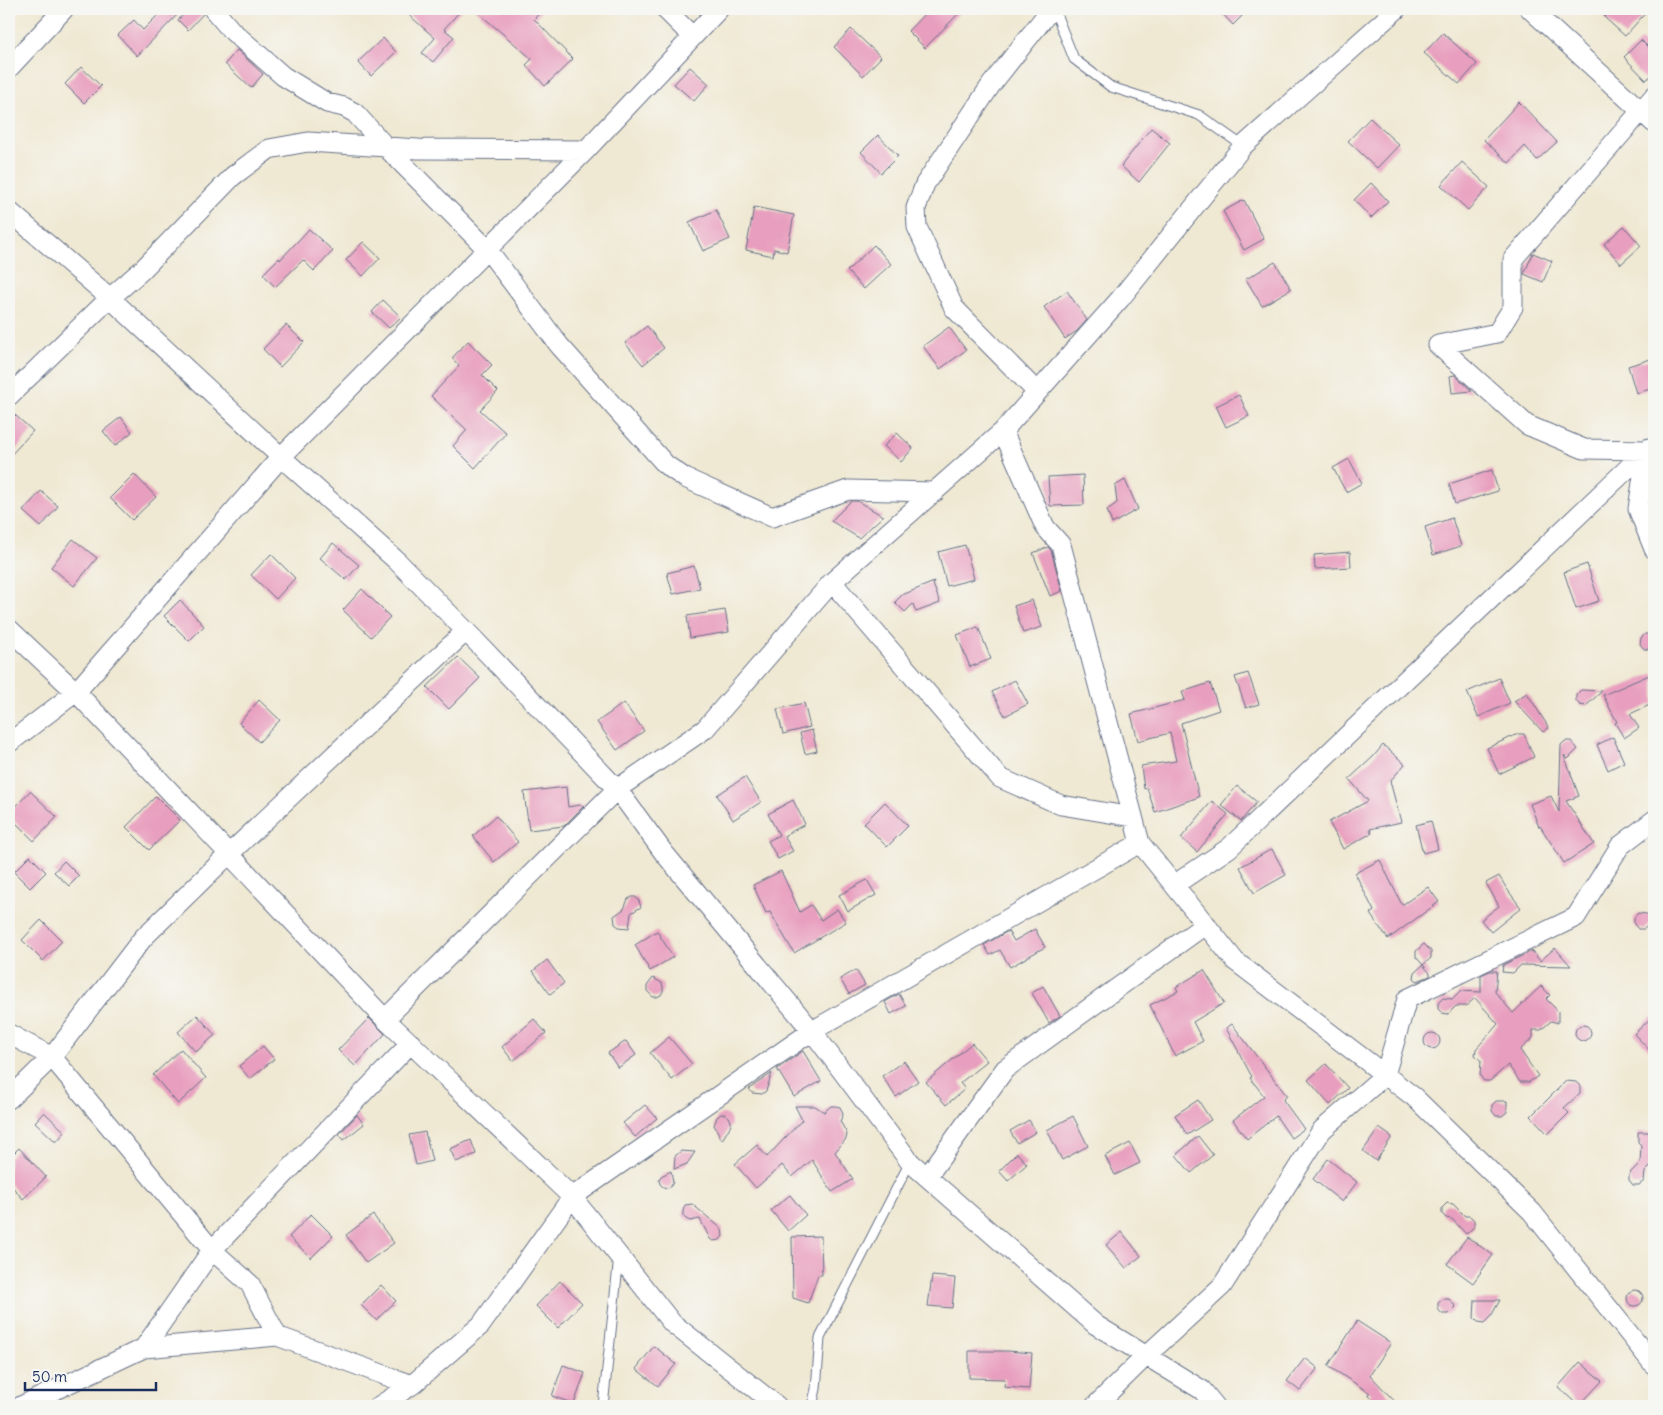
<svg xmlns="http://www.w3.org/2000/svg" width="1663" height="1415" viewBox="0 0 1663 1415" font-family="Delius,sans-serif">
  <style>
    .building { fill: #e89ebe }
    .lines { fill: none; stroke-linecap: round; stroke-linejoin: round }
    .lane-casing { stroke: #657087; stroke-width: 11 }
    .street-casing { stroke: #657087; stroke-width: 21 }
    .lane { stroke: #fff; stroke-width: 9 }
    .street { stroke: #fff; stroke-width: 19 }
  </style>
  <rect width="100%" height="100%" fill="#f6f6f2"/>
  <filter id="ink" filterUnits="userSpaceOnUse"><feTurbulence type="fractalNoise" baseFrequency=".02" numOctaves="2"/><feDisplacementMap in="SourceGraphic" scale="10" xChannelSelector="R" yChannelSelector="G"/><feConvolveMatrix kernelMatrix="1 2 1 2 8 2 1 2 1" color-interpolation-filters="sRGB"/></filter>
  <filter id="wash" filterUnits="userSpaceOnUse"><feTurbulence type="fractalNoise" baseFrequency=".0096" numOctaves="4" result="noise"/><feDisplacementMap in="SourceGraphic" scale="20" xChannelSelector="R" yChannelSelector="G"/><feGaussianBlur stdDeviation="1.12" result="paint"/><feColorMatrix in="noise" values="0 0 0 0 0 0 0 0 0 0 0 0 0 0 0 0 0 1.4 0 .05"/><feComposite in="paint" operator="in"/></filter>
  <g filter="url(#wash)">
    <rect width="100%" height="100%" fill="#efe8d2"/>
    <g id="blocks">
      <path class="building" d="M164,9H183L137,56L118,35L134,20L143,30Z
        M188,9H202L203,14L188,30L178,20Z
        M402,9H462L444,29L454,37L433,62L422,53L435,38Z
        M474,9H543L534,19L573,59L545,86L526,65L532,59Z
        M929,9H963L925,48L908,31Z
        M1218,9H1249L1233,25Z
        M1611,9H1649L1625,36L1604,17Z
        M851,29L881,57L863,76L834,47Z
        M1443,33L1477,64L1459,84L1424,53Z
        M383,38L396,52L371,76L358,62Z
        M1641,40L1654,53V73L1646,80L1624,57Z
        M237,50L263,74L251,88L225,64Z
        M81,67L101,86L84,103L65,84Z
        M690,67L709,84L694,101L674,84Z
        M1519,102L1557,142L1537,160L1525,146L1509,163L1484,140Z
        M1370,118L1399,145L1377,168L1348,141Z
        M1151,128L1170,143L1139,182L1121,166Z
        M878,135L898,156L881,173L861,152Z
        M1462,162L1489,187L1468,210L1441,185Z
        M1371,183L1388,201L1371,218L1354,200Z
        M1244,200L1264,239L1244,250L1223,211Z
        M754,207L794,215L787,252L774,249L773,256L746,250Z
        M716,210L730,239L703,251L689,222Z
        M1624,226L1641,246L1621,264L1604,244Z
        M309,229L333,251L314,271L303,260L275,287L263,274L279,258L280,260Z
        M363,242L380,258L363,276L346,260Z
        M874,245L891,264L864,289L847,271Z
        M1533,253L1552,261L1543,282L1524,274Z
        M1275,262L1291,289L1262,306L1246,279Z
        M1067,291L1087,320L1077,331L1065,339L1044,307Z
        M383,300L401,317L389,328L372,312Z
        M286,325L304,342L280,367L263,349Z
        M647,326L664,348L643,365L625,343Z
        M949,327L966,350L940,369L923,346Z
        M468,341L492,365L482,375L498,391L480,410L506,433L475,468L453,446L467,430L431,396L459,366L452,358Z
        M1654,358V388L1636,393L1628,366Z
        M1455,375L1472,391L1452,393L1450,376Z
        M1239,395L1249,416L1226,427L1216,406Z
        M15,415L33,431L9,457V422Z
        M121,417L132,432L115,446L103,431Z
        M897,433L913,448L901,462L884,446Z
        M1349,459L1362,483L1346,492L1333,468Z
        M1492,470L1498,491L1455,504L1449,484Z
        M134,474L156,497L132,520L110,498Z
        M1083,475L1084,505L1050,506L1048,477Z
        M1125,480L1138,509L1112,524L1107,510L1117,503L1115,486Z
        M41,491L58,506L41,527L23,511Z
        M851,501H857L883,516L859,538L831,521Z
        M1452,518L1461,546L1433,555L1425,527Z
        M73,539L97,558L74,586L51,567Z
        M333,543L359,565L346,580L320,558Z
        M965,545L974,579L947,586L938,552Z
        M1048,547L1051,550L1062,591L1050,596L1033,553Z
        M1350,552L1351,567L1315,569L1314,555Z
        M271,554L295,578L276,599L251,575Z
        M1587,564L1599,601L1576,609L1564,572Z
        M694,566L700,588L673,594L667,573Z
        M934,582L933,584L940,603L916,612L913,604L905,612L895,602L902,595Z
        M362,589L390,617L371,637L343,610Z
        M180,600L204,626L189,641L164,616Z
        M1032,600L1042,627L1023,633L1014,606Z
        M725,610L729,632L690,638L687,616Z
        M978,627L991,659L970,667L957,635Z
        M1645,634H1654V650L1644,649L1640,644L1641,638Z
        M458,657L480,678L449,709L427,687Z
        M1248,673L1259,704L1246,708L1235,677Z
        M1654,673V703L1630,714L1639,728L1624,738L1615,723L1617,722L1603,695Z
        M1499,678L1510,703L1478,717L1467,692Z
        M1015,680L1028,704L1005,716L992,692Z
        M1210,683L1219,710L1181,723L1199,797L1155,812L1147,788L1144,789L1141,766L1176,761L1170,733L1138,741L1131,714L1185,700L1182,692Z
        M1581,690L1602,691L1586,706L1580,705L1576,701V695Z
        M1527,693L1549,728L1543,732L1514,701Z
        M259,700L280,720L259,742L239,723Z
        M624,703L644,731L617,750L597,722Z
        M804,703L810,727L783,734L777,709Z
        M812,730L817,751L805,754L800,733Z
        M1518,734H1524L1534,757L1499,774L1487,748Z
        M1613,737L1624,762L1608,770L1597,745Z
        M1565,741H1571L1578,749L1568,759L1564,755L1579,796L1566,801L1594,844L1564,863L1540,826L1539,827L1530,804L1551,796L1559,812L1561,745Z
        M1383,745L1405,764L1390,781L1401,822L1370,829L1372,833L1343,849L1329,822L1368,801L1349,779L1373,757Z
        M745,777L761,802L733,820L717,795Z
        M1237,786L1257,802L1241,821L1221,805Z
        M566,787L568,807L579,805L584,806L564,826L529,830L524,792Z
        M30,791L57,817L34,841L9,816V814Z
        M156,796L180,820L149,850L126,827Z
        M793,800L805,824L784,836L793,851L778,859L768,841L779,835L768,814Z
        M1212,801L1228,814L1197,852L1181,838Z
        M885,802L908,826L887,847L864,823Z
        M496,816L518,842L494,862L473,836Z
        M1431,821L1438,849L1423,853L1416,825Z
        M1272,849L1286,875L1254,893L1240,867Z
        M30,856L46,872L30,888L14,872Z
        M1380,860L1402,905L1428,887L1439,902L1388,939L1370,914L1374,911L1355,873Z
        M64,861L79,876L69,886L54,872Z
        M781,871L800,912L811,905L821,920L837,909L846,922L794,953L770,912L766,913L753,885Z
        M1499,876L1507,889L1521,908L1491,932L1481,920L1499,906L1486,883Z
        M867,880L876,895L848,911L839,895Z
        M632,897H636L639,901L641,907L631,913L629,928L619,927L615,924L614,916L624,909L628,899Z
        M1638,913L1654,915V920L1644,929H1638L1634,924V918Z
        M41,920L62,941L43,961L22,940Z
        M1035,929L1045,947L1010,967L1000,950L990,955L984,945L1008,931L1014,941Z
        M657,931L673,957L650,971L635,945Z
        M1424,944L1431,951V958L1423,965L1416,957V951Z
        M1555,948L1571,966L1521,965L1513,973L1502,972L1503,965L1532,951L1540,961Z
        M547,960L564,983L550,994L533,971Z
        M1423,965L1430,973V976L1417,981L1414,978L1415,972Z
        M856,970L865,985L849,994L840,979Z
        M1204,970L1224,1003L1193,1022L1203,1041L1175,1056L1150,1005L1178,991L1176,987Z
        M1490,971H1497L1495,992L1513,1013L1541,986L1550,995L1546,999L1558,1011V1023L1551,1021L1541,1030H1533V1038L1520,1050L1538,1076L1529,1082H1520L1508,1065L1490,1081H1484L1480,1076L1481,1061L1475,1055L1476,1049L1498,1024L1475,998L1466,1006H1456L1448,1014L1442,1013L1438,1009V1003L1443,998L1452,999L1460,991L1481,992V975Z
        M653,978L662,983L663,987V991L661,995L657,997H653L647,991V986Z
        M1043,986L1060,1016L1049,1023L1032,993Z
        M899,994L906,1006L891,1014L885,1002Z
        M197,1015L215,1035L196,1052L178,1032Z
        M1654,1015V1055L1634,1034Z
        M369,1018L385,1034L355,1066L338,1050Z
        M534,1019L546,1033L513,1061L502,1047Z
        M1232,1024L1287,1096L1283,1100L1304,1129L1291,1138L1276,1116L1247,1139L1233,1120L1264,1096L1250,1078L1252,1077L1226,1028Z
        M1575 1033a8 8 0 1 1 16 0a8 8 0 1 1-16 0Z
        M1424 1041a8 8 0 1 1 16 0a8 8 0 1 1-16 0Z
        M669,1037L692,1064L672,1080L650,1053Z
        M626,1041L636,1055L618,1068L608,1053Z
        M972,1043L987,1061L960,1083L965,1089L946,1105L926,1082Z
        M263,1046L274,1059L250,1079L239,1066Z
        M181,1049L206,1078L178,1104L153,1075Z
        M803,1051L821,1081L794,1097L777,1069Z
        M904,1061L918,1081L896,1097L882,1076Z
        M1326,1064L1348,1088L1330,1105L1308,1080Z
        M772,1073L766,1091L762,1094L752,1093L749,1089Z
        M1566,1081L1576,1082L1580,1086V1093L1564,1108L1569,1113L1548,1134L1531,1116Z
        M1198,1100L1211,1120L1187,1135L1175,1115Z
        M1496,1101H1507V1112L1502,1116H1496L1492,1111V1105Z
        M645,1105L657,1118L635,1137L623,1123Z
        M795,1106H815L824,1112L831,1106H836L840,1107L842,1111L843,1115L840,1121L847,1134L846,1139L835,1152L853,1179L832,1192L812,1160L792,1177L782,1165L756,1188L735,1164L757,1145L767,1157L802,1120Z
        M44,1112L65,1132L56,1142L35,1122Z
        M721,1114H725L729,1117L731,1121V1125L722,1140L714,1125L717,1117Z
        M357,1115L364,1124L344,1140L339,1134Z
        M1073,1116L1088,1146L1062,1160L1047,1130Z
        M1029,1120L1036,1132L1017,1143L1010,1131Z
        M1379,1128L1392,1137L1376,1161L1363,1151Z
        M425,1132L432,1161L416,1165L409,1135Z
        M1638,1132H1649L1653,1137V1153L1654,1155V1163L1645,1172L1644,1181L1639,1185H1633L1629,1180V1174L1640,1163L1641,1145L1638,1142Z
        M1198,1136L1213,1155L1191,1173L1176,1155Z
        M471,1140L476,1154L456,1162L450,1149Z
        M1130,1143L1140,1163L1115,1175L1105,1156Z
        M19,1148L46,1177L23,1199L9,1183V1158Z
        M681,1151L695,1152L687,1164L674,1169L675,1156Z
        M1017,1153L1027,1164L1008,1181L999,1171Z
        M1328,1159L1357,1182L1342,1202L1313,1179Z
        M671,1171L673,1182L671,1186L668,1188L663,1187L660,1184L659,1180L661,1176Z
        M790,1195L806,1215L788,1231L771,1210Z
        M1447,1203L1453,1204L1465,1216H1470L1474,1220V1227L1466,1234L1452,1219L1446,1218L1442,1214V1208Z
        M692,1204L722,1229L723,1236L720,1240L713,1241L710,1239L700,1219L690,1221L686,1219L683,1216V1211L685,1205Z
        M311,1214L333,1236L311,1258L289,1237Z
        M373,1215L394,1243L366,1263L346,1235Z
        M1122,1232L1141,1256L1126,1268L1106,1245Z
        M821,1236L822,1275H818L808,1303L793,1298L792,1237Z
        M1467,1237L1493,1255L1473,1283L1447,1264Z
        M932,1276L955,1278L952,1308L928,1306Z
        M560,1281L582,1303L558,1328L536,1306Z
        M381,1285L396,1301L376,1320L361,1305Z
        M1627 1298a8 8 0 1 1 16 0a8 8 0 1 1-16 0Z
        M1443,1299H1449L1456,1307L1449,1314H1442L1438,1309V1303Z
        M1475,1300H1500L1490,1318L1485,1323L1478,1322L1474,1318Z
        M1357,1321L1391,1343L1370,1375L1399,1406H1389L1384,1403V1406H1379L1369,1396L1370,1393L1328,1366Z
        M654,1346L676,1364L658,1386L636,1369Z
        M969,1351H1007L1032,1353L1029,1389L1004,1387L1005,1379L969,1378Z
        M1305,1358L1318,1368L1300,1391L1287,1381Z
        M1580,1362L1602,1381L1579,1406L1558,1387Z
        M563,1365L585,1373L574,1404L552,1396Z"/>
    </g>
  </g>
  <g filter="url(#ink)">
    <use href="#blocks" fill-opacity="0" stroke="#657087" stroke-width="1"/>
    <g class="lines">
      <g class="lane-casing">
        <path id="lane" d="M1054,9L1074,59L1111,87L1199,115L1243,146
          M603,1406L619,1257
          M812,1406L816,1389L820,1338L910,1162"/>
      </g>
      <g class="street-casing">
        <path id="street" d="M213,9L231,30L283,76L327,103L344,107L355,113L385,146L488,250L559,345L666,465L685,478L772,517L848,490L935,492
          M665,9L692,36
          M1530,9L1654,123
          M9,68L64,9
          M9,211L110,298L281,457L397,561L466,631L617,789L664,853L812,1031L910,1162L1096,1325L1202,1390L1215,1406
          M1438,345L1497,333L1513,307V259L1654,96
          M1438,345L1527,425L1584,449L1647,450
          M1037,392L954,308L917,227L916,208L925,184L991,85L1051,9
          M9,396L110,298L142,270L233,176L269,149L308,142L418,149L586,150
          M1003,431L1045,527L1061,545L1140,843L1235,961L1414,1097L1532,1212L1654,1365
          M1649,448L1647,450L1638,509L1654,549
          M832,582L1000,778L1061,805L1133,817
          M9,629L76,692L385,1019L572,1197L672,1323L777,1406
          M9,743L76,692L281,457L586,150L719,9
          M1174,885L1229,848L1647,450
          M385,1019L617,789L705,729L832,582L1003,431L1120,299L1243,146L1397,9
          M9,1034L52,1057L212,1250L250,1284L277,1336
          M9,1099L52,1057L143,938L229,854L466,631
          M927,1177L1005,1069L1206,924
          M144,1348L212,1250L411,1043
          M21,1406L144,1348L277,1336L412,1385
          M379,1406L412,1385L481,1325L572,1197L812,1031L1140,843
          M1095,1406L1146,1356L1222,1286L1322,1130L1385,1075L1407,999L1576,917L1620,846L1654,820"/>
      </g>
      <use href="#lane" class="lane"/>
      <use href="#street" class="street"/>
    </g>
  </g>
  <rect width="1663" height="1415" fill="none" stroke="#f6f6f2" stroke-width="30"/>
  <path d="M25 1382v8h131v-8" fill="none" stroke="#1b2f5e" stroke-width="2.5"/>
  <text x="32" y="1382" font-size="15" fill="#1b2f5e" stroke="#f6f6f2" stroke-width="4" paint-order="stroke">50 m</text>
</svg>
